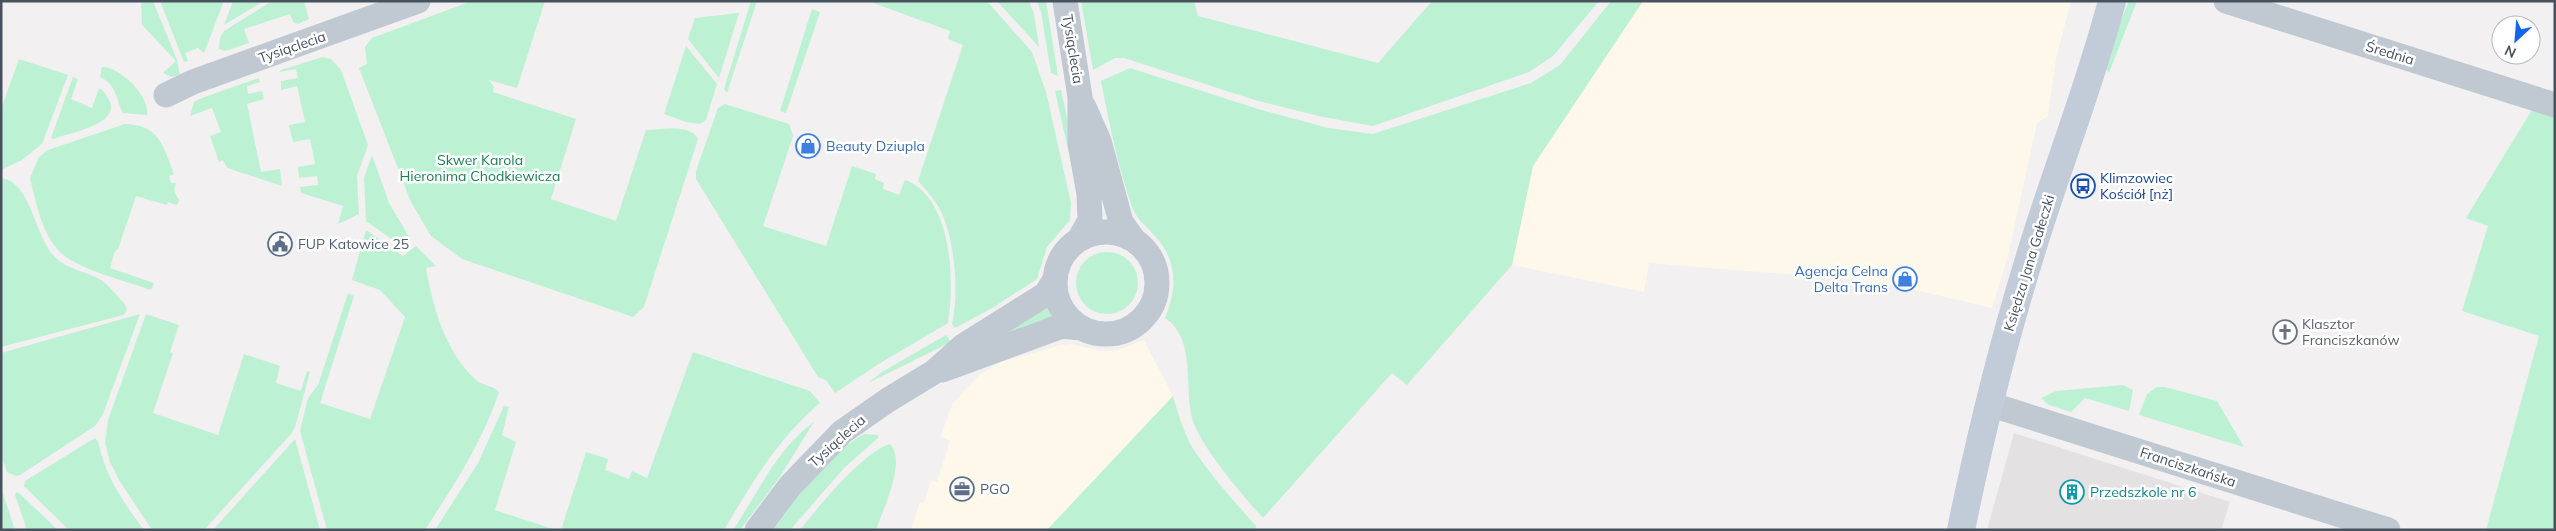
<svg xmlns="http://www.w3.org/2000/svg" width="2556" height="531" viewBox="0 0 2556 531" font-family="Mulish,sans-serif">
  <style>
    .commercial { fill: #fdf8e9 }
    .education { fill: #e3e1e2 }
    .green { fill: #bdf1d4 }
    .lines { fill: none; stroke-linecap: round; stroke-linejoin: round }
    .minor { stroke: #c0c9d2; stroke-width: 25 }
    .secondary { stroke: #c2ccd9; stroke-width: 28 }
    .labels { text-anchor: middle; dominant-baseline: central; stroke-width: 5; stroke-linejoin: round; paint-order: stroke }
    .street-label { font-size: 14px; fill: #47525e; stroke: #fff }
    .shop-label { font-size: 14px; fill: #366cbe; stroke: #fff; text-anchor: start }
    .park-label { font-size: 14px; fill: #148351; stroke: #fff }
    .transit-label { font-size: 14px; fill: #164399; stroke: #fff; text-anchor: start }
    .service-label { font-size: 14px; fill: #4e5e75; stroke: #fff; text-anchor: start }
    .worship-label { font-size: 14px; fill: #5b616d; stroke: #fff; text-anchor: start }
    .culture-label { font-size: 14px; fill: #0d838f; stroke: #fff; text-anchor: start }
  </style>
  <rect width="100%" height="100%" fill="#f2f0f0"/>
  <path class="commercial" d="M1643,1H2071L2056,59L2048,116L2037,123L2008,256L1992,308L1880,282L1649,263L1644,292L1512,265L1533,166Z
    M1144,340L1173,396L1047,530H911L920,502L924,503L931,481L937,482L950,441L940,437L953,403L979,375L1001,362L1061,345L1071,344L1101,351L1118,350Z"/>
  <path class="education" d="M2014,433L2230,502L2221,530H1987Z"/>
  <path class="green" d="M141,1H153L177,60L180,75L172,77L163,73L176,61L142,25Z
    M160,1H224L204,53L198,48L185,53L188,61L184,62Z
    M233,1L236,2L264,1L224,25Z
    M272,1H304L309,19L298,24L293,22L290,14L244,29L249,43L225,51L219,49L220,38L224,31Z
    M472,1H545L517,88L489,80L494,87L493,92L576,119L551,199L616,221L646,130C661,130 690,123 698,139L644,307L633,317L462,259L431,236L411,202L359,68L367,64L365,47L372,38Z
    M751,1H757L727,93L724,89Z
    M868,1H987L1032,52L1046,92L1071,203L1070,220L1047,247L1037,279L994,307L955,328L952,324C959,295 955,244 943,216C938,203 927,191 918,181L963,45L948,39L950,31Z
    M997,1H1029L1034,14L1039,47Z
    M1037,1H1046L1058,76L1051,73L1041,12Z
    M1081,1H1194L1198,16L1378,63L1432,1H1599L1553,56L1529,72L1373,126L1323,117L1255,100L1124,58H1115L1093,70Z
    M1611,1H1643L1533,166L1512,265L1407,385L1392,373L1263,518C1243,496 1200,446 1192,418C1184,386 1196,338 1165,318C1177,289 1178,261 1155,236C1146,226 1137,220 1132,207C1118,166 1109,123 1101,81L1130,68L1258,109L1328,128L1373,134L1531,83L1560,65Z
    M2129,1H2137L2109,73L2106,69L2121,20Z
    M812,9L820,12L817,21L786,113L780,111Z
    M739,13L719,78L688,39L695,18Z
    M686,46L717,84L706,120L700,124L686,122L664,114Z
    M323,57L331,59L341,70L368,145L357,176L359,214L338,224L343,206L301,193L300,187L318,185L317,176L299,178L298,167L315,164L310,139L293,142L289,125L305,122L297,86L281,90V81L298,78L296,69L279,72L281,70Z
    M19,59L68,75L42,144L22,160L1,170V109Z
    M102,67C119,66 151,97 147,115L123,113C116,99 117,85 100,77Z
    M73,77L78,79L71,99L92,108L99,88C105,91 106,95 109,100C122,124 70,133 53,139L51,138Z
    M259,78L260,82L247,86L248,94L262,91L264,99L247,104L261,172L280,169L282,186L227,168L223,160L219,162L210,136L221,132L212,108L190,116L194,102L199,99Z
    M1061,90L1071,135L1072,168L1055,91Z
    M725,104L789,124L793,136L763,226L826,246L852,166L876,174L875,179L884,183L883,189L899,195L905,180C952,197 955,280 948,323L877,365L835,393L826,380L818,377L696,179V171L718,108Z
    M2533,108L2555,117V530H2486L2539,336L2462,311L2488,226L2466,218Z
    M125,124C160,125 163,146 174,174L169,176L171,183H176L174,191L179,200L177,205L168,202L167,205L136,196L118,249L115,251L110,268L154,283L151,290C128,282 78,269 61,253C42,235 36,203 30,178L39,157L48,150Z
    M372,155L389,203L411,240L403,247L366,221L364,178Z
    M1,178C32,182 34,237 56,258C68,270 86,271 101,280C108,285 114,292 120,299C124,303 128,306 126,312L123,315L1,347Z
    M366,230L403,256L416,246L436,266L426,268C433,307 445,352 476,380C482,386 493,385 499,392C482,443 454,485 425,530H327L300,431L308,398L318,385L348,293L354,296L320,403L370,419L405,317L380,290L352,280Z
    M1076 283a31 31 0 1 1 62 0a31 31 0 1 1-62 0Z
    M1050,305L1056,317L1008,336L1007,329Z
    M140,314L103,414L95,426L20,475L16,476L7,472L1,455V353Z
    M146,314L179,325L170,352L173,353L153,413L218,435L244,354L280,366L276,383L301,391L307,371L310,372L295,427L291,434L204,530H152L119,480L110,462L105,442L108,420Z
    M946,335L951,342L868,383L882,372Z
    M693,352L810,391L820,403C779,437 751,484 724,530H561L586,452L608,459L605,470L629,479L632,471L647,478Z
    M2123,385L2133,390L2129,411L2085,398L2071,412L2049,405L2041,398L2056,391Z
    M2157,387H2165L2217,401L2244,447L2139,415L2147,394Z
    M1173,396C1178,413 1183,431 1192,447C1210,475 1234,501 1256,526V530H1047Z
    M504,406L509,407L502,435L516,442L495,510L556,530H435L478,463Z
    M814,422L779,478L740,530H733C758,493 777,448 814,422Z
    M865,434L878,435V438L845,467L790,530H773C791,504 837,445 865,434Z
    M95,438L98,441C105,476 123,502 144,530H69L24,486L25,481Z
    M295,439L320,530H213Z
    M890,444C907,461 883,509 876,530H800C818,507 863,452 890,444Z
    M1,488L15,530H1Z
    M16,492L19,493L58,530H27L15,495Z"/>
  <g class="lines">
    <path class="minor" d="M1065,1L1080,97V143L1089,194L1090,220L1080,238
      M2226,1L2555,105
      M166,95L193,82L418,1
      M1084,107L1099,141L1121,222L1133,239
      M1055 283a51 51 0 1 1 102 0a51 51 0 1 1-102 0Z
      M942,370L1062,326L1081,328
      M1989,404L2388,530
      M757,530L790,486L842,432L888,400L934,372L963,346L1046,294L1054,281"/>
    <path class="secondary" d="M1961,530C1981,432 2005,335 2035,240C2060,160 2091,82 2112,1"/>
  </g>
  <defs>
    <g id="shop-ring" transform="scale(1.25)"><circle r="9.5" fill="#fff" stroke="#3f7fe0" stroke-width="1.5"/><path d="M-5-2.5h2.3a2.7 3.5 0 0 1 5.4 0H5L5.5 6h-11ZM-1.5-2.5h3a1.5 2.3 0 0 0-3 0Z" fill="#3f7fe0"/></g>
    <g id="bus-ring" transform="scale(1.25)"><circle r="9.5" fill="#fff" stroke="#1a4fb4" stroke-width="1.5"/><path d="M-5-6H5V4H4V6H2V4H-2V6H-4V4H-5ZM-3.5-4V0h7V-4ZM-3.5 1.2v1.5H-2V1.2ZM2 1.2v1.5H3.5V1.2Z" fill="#1a4fb4"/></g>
    <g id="civic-ring" transform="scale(1.25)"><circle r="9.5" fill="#fff" stroke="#5c6f8a" stroke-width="1.5"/><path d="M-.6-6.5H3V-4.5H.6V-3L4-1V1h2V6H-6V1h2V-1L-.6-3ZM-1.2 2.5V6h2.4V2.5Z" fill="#5c6f8a"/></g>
    <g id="church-ring" transform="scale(1.25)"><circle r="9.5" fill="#fff" stroke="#6b7280" stroke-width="1.5"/><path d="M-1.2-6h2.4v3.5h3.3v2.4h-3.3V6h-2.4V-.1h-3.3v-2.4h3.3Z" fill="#6b7280"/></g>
    <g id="office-ring" transform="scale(1.25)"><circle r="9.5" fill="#fff" stroke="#5c6f8a" stroke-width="1.5"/><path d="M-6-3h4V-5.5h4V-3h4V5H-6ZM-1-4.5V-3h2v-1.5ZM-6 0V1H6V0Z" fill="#5c6f8a"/></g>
    <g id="building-ring" transform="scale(1.25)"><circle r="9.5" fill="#fff" stroke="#0f9aa8" stroke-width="1.5"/><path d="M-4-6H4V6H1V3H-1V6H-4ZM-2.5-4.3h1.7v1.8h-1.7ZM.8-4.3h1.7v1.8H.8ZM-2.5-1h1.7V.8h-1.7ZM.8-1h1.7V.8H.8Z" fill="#0f9aa8"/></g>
  </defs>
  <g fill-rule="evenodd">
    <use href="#shop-ring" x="808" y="146"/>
    <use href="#bus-ring" x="2083" y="186"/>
    <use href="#civic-ring" x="280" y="244"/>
    <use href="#shop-ring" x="1905" y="279"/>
    <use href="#church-ring" x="2285" y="332"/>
    <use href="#office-ring" x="962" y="489"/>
    <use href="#building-ring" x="2072" y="492"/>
  </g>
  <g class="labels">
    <g class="street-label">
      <text transform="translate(292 47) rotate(-19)">Tysiąclecia</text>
      <text transform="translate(1073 49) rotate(81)">Tysiąclecia</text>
      <text transform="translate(2390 53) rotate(17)">Średnia</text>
      <text transform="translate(2029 263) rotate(-73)">Księdza Jana Gałeczki</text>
      <text transform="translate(837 441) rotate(-42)">Tysiąclecia</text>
      <text transform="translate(2188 467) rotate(18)">Franciszkańska</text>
    </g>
    <g class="shop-label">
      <text x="826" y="146">Beauty Dziupla</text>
      <text x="1888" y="271" text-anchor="end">Agencja Celna<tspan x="1888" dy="16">Delta Trans</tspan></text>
    </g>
    <g class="park-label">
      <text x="480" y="160">Skwer Karola<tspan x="480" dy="16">Hieronima Chodkiewicza</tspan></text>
    </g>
    <g class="transit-label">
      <text x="2100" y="178">Klimzowiec<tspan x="2100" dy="16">Kościół [nż]</tspan></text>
    </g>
    <g class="service-label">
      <text x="298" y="244">FUP Katowice 25</text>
      <text x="980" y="489">PGO</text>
    </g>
    <g class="worship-label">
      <text x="2302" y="324">Klasztor<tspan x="2302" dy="16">Franciszkanów</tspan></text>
    </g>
    <g class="culture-label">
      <text x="2090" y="492">Przedszkole nr 6</text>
    </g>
  </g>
  <rect width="2556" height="531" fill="none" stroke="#47525e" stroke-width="5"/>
  <g transform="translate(2516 40) rotate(206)"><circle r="24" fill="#ffffff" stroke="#b5babf"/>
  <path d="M0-4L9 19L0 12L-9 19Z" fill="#1365e9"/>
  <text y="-8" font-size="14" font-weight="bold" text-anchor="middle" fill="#47525e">N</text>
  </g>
</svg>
